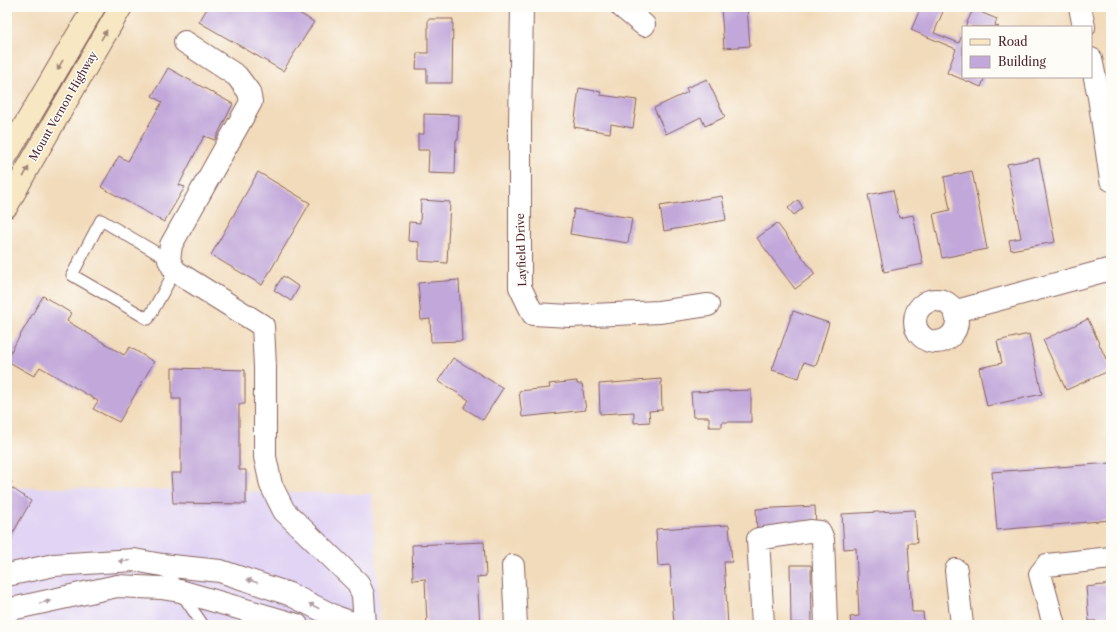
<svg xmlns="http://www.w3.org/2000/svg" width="1118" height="632" viewBox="0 0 1118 632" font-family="'Libre Caslon Text',serif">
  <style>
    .built { fill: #e1d4f4 }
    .building { fill: #c2a8da }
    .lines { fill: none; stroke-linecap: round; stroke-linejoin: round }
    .lane-casing { stroke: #85615d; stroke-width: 13 }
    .street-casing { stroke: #85615d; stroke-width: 24 }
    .secondary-casing { stroke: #85615d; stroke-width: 24 }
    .lane { stroke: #fff; stroke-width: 11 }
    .street { stroke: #fff; stroke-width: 22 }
    .secondary { stroke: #f7e8c3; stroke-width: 22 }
    .oneway { fill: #a08477 }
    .oneway2 { fill: #ae9aa0 }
    .labels { text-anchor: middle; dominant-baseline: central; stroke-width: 3; stroke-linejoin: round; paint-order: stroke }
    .street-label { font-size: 11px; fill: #4a1f2b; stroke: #fdfcf7 }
  </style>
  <rect width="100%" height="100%" fill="#fdfcf7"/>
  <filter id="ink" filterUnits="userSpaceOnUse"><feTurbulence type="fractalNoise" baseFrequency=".025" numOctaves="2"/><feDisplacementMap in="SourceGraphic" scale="8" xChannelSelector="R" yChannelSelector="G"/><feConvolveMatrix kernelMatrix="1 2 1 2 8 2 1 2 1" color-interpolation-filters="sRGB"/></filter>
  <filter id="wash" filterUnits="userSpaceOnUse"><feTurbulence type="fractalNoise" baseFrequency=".012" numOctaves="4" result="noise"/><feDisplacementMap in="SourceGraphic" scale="16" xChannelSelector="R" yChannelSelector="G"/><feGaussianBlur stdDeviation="0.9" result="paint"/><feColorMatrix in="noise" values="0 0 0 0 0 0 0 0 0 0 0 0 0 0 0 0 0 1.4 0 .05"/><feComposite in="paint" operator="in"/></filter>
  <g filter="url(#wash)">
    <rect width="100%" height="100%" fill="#f2dbbb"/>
    <path class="built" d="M7,487L372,494L380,625H7Z"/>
    <g id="blocks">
      <path class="building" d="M208,7H289L314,22L283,71L199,22Z
        M721,7H747L750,46L724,48Z
        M921,7H939L944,9L934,33L959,43L963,33V77H985L981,87L947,73L956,49L911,30Z
        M973,9L997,19L995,25L999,27H965Z
        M428,19H453L452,83H427V69H416L417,53H428Z
        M168,68L233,104L215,140L204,136L179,185L185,187L164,222L101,187L119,156L128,161L162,102L152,96Z
        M707,79L725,117L705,126L701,117L666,134L654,108L688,92L686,88Z
        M579,88L601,92L600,95L637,100L633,128L611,124L610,133L574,127Z
        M424,114L459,115L458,140H456L455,174L428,173L429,150H418V134H424Z
        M1039,158L1055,242L1011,250L1009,240L1021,238L1007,164Z
        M972,171L987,249L942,258L933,214L950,210L944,177Z
        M258,172L310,203L262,285L211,255Z
        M893,190L899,218L913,215L923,264L884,272L868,195Z
        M722,196L726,220L664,231L660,206Z
        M421,200L450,202L447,263L419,261V242L408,241L409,222L420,223Z
        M798,200L803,208L794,215L788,208Z
        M574,209L632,218L628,243L570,234Z
        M777,223L815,274L795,289L757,238Z
        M283,276L299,287L291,301L274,290Z
        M459,280L462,341L431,342L430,319L421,320L418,283Z
        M43,296L71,313L67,321L124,355L130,347L154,362L119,422L93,409L98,401L40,367L34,376L7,361V358Z
        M793,311L829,323L816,366L804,362L799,378L772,370Z
        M1088,319L1111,370L1066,390L1043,340Z
        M1029,334L1042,394L987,406L979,368L1002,363L997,341Z
        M453,358L503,388L483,420L464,408L469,400L438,381Z
        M172,368L245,370V404H239V470H246V504L173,503L171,473H181V399H172Z
        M661,379L662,410L649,411L650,422L634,423V412L600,414L599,384Z
        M577,381V384H582L586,410L522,417L519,391L550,388L549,384Z
        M751,390V422H722V427H709V417H693L691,392Z
        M1111,463V520L997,530L992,472Z
        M7,480L12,482L9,486L31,501L9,540L7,538Z
        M815,506L816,526L757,529L756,509Z
        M915,510L917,543H908L912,612H923L924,625H851L850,617L859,616L856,548L844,549L842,514Z
        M729,525L732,562H724L728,625H674L670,565L658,566L656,529Z
        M484,542L486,576L477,577L480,625H427L425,579L413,580L412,545Z
        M790,565H811L812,623H791Z
        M1111,584V625H1097L1096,621H1089L1086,587Z"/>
    </g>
  </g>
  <g filter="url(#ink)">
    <use href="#blocks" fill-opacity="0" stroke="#85615d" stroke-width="1"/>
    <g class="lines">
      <g class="lane-casing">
        <path id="lane" d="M169,260L101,220L72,275L148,319L175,271
          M162,565L203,625"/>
      </g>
      <g class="street-casing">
        <path id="street" d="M522,7L520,124V287L533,314L570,316L659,312L708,305
          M622,7L644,25
          M1080,7L1084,27
          M185,42L237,76L249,92L251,102L171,245L169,260L175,271L263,326L265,367V457L271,485L284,511L358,583L363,595L365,625
          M1091,59L1099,97L1111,180
          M915 321a21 21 0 1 1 42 0a21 21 0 1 1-42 0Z
          M956,311L1111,269
          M513,566L516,625
          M956,570L962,625
          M7,575L54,565L134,560L162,565L220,571L289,594L336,617L353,623L364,622
          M7,610L117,586L161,588L180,591L297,625
          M763,625L758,539L810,531L820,532L823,539L826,625
          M1054,625L1040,574L1047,565L1111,558"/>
      </g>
      <g class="secondary-casing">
        <path id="secondary" d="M7,155L94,7
          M7,206L26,171L121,7"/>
      </g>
      <use href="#lane" class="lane"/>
      <use href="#street" class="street"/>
      <use href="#secondary" class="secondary"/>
    </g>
    <defs><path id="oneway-solid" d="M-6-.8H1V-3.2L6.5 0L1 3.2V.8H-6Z"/></defs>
    <g class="oneway">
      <use href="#oneway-solid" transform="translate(104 35) rotate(-60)"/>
      <use href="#oneway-solid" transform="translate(60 65) rotate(120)"/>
      <use href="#oneway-solid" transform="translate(26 172) rotate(-61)"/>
    </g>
    <g class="oneway2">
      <use href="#oneway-solid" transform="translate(124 561) rotate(177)"/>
      <use href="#oneway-solid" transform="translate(252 581) rotate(-162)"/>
      <use href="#oneway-solid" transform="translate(45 602) rotate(-12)"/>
      <use href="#oneway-solid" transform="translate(314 606) rotate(-153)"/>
    </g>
  </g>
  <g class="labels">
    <g class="street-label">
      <text transform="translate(63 106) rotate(-60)">Mount Vernon Highway</text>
      <text transform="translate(521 250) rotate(-92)">Layfield Drive</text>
    </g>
  </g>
  <rect width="1118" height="632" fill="none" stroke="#fdfcf7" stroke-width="24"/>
  <rect x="962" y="26" width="130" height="52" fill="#fdfcf7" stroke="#b5a4a5"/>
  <rect x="970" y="39" width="20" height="6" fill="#f7e8c3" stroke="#b5a4a5"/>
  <text x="998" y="46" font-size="12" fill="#4a1f2b">Road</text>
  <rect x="970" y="56" width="20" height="12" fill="#c2a8da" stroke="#b5a4a5"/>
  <text x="998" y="66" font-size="12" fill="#4a1f2b">Building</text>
</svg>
